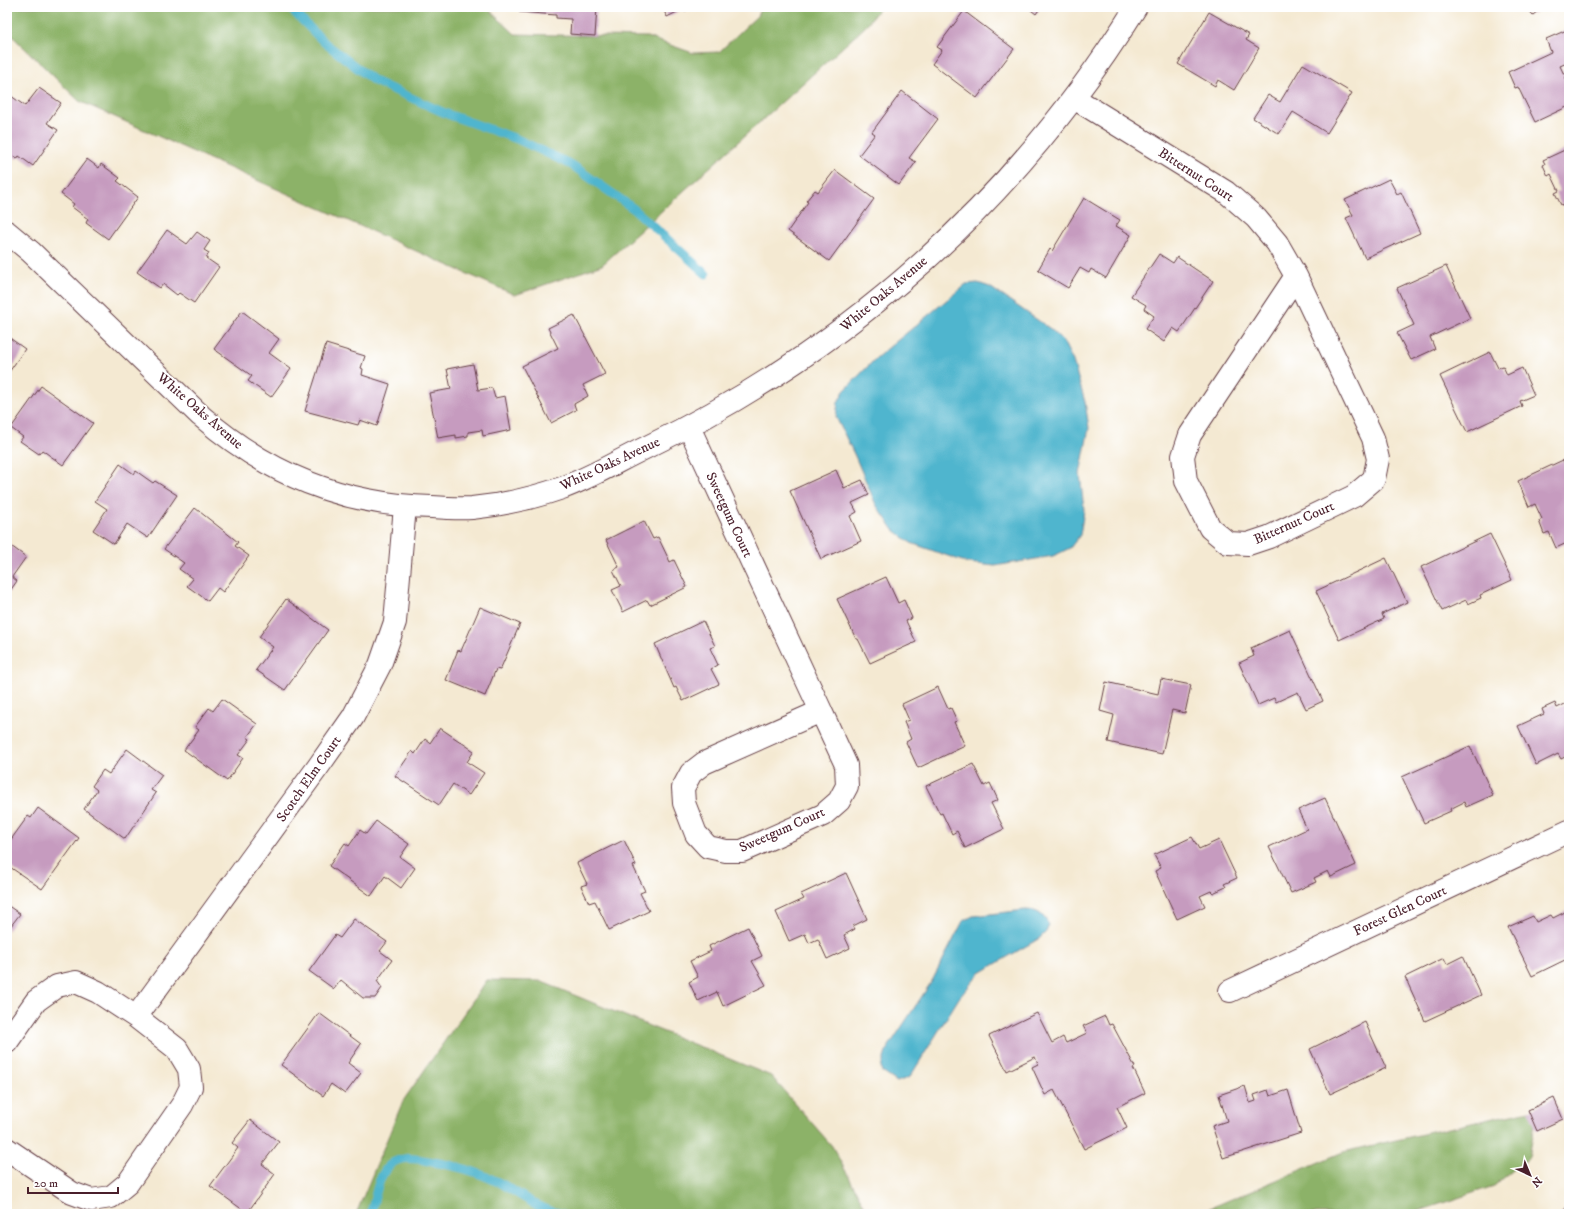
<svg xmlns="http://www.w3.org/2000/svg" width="1576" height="1221" viewBox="0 0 1576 1221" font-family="'IM FELL DW Pica',serif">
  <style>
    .forest { fill: #8cb267; stroke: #6b6849 }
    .water { fill: #50b5ce; stroke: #4d6a7c }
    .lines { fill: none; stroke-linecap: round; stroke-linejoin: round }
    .stream { stroke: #50b5ce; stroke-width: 9 }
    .building { fill: #c69bbf }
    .service-casing { stroke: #643d44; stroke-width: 14 }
    .minor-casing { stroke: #643d44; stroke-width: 24 }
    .service { stroke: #fff; stroke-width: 12 }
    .minor { stroke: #fff; stroke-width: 22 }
    .labels { text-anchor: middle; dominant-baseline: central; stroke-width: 4; stroke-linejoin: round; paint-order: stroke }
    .street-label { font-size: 14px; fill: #4a1f2b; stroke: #fff }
  </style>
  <rect width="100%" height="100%" fill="#fff"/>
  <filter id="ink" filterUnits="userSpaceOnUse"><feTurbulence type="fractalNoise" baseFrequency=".025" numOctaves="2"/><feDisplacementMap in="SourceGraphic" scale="8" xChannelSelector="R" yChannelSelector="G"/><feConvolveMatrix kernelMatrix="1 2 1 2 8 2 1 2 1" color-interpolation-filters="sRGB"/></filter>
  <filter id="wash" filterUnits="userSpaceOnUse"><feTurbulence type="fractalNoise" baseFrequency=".012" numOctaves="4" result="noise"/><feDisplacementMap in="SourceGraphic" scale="16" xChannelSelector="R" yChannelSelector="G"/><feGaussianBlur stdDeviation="0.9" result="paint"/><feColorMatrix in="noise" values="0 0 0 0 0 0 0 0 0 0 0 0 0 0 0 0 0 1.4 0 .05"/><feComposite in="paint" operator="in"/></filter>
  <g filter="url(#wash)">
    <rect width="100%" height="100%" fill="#f4e9d2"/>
    <path class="forest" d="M7,7H486L515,34L647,37L693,53L719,52L757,16L761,7H880L865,27L602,265L515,295L79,101L7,31Z
      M487,980L540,981L771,1076L832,1146L869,1214H356L403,1101Z
      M1538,1108L1529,1157L1494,1186L1410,1214H1196L1343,1152Z"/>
    <path class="water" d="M978,283L990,287L1052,330L1063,341L1073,361L1085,402L1089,428L1080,474L1084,510L1080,535L1070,548L1053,556L995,566L968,563L911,543L894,530L876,505L855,456L836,417L838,402L844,391L876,358L960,289L966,284Z
      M1025,910C1038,910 1043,914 1049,925L1046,932L1040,938L980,973L959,998L910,1077L897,1082L882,1072L881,1068L887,1049L932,981L963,921L973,916Z"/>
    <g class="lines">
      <path class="stream" d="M289,7L325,43L374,81L447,114L517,139L572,165L634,209L706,274
        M370,1214C376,1199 376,1182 386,1169C397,1155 413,1158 428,1161C456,1166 474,1170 500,1183C520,1194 539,1210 562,1214"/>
    </g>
    <g id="blocks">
      <path class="building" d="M520,7H597L595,36L570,34L571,19L556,18V15L519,12Z
        M662,7H694L685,11L683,9L667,17Z
        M1027,7H1041L1036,14Z
        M1526,7H1543L1533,15Z
        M964,11L1014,49L977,98L932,64L942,50L937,47Z
        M1209,12L1249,35L1246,40L1259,48L1234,90L1218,80L1215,86L1178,64Z
        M1569,29V62L1560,66L1569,85V106L1535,122L1518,87L1515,88L1508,72L1551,52L1546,39Z
        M1303,64L1352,93L1327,133L1293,112L1279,134L1253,118L1268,95L1280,102Z
        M39,88L61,103L47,123L58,130L33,166L19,156L17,159L7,152V93L25,106Z
        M902,91L938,119L909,158L916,162L899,185L859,155L875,134L872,132Z
        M1569,148V212L1565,204L1561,205L1555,193L1559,191L1551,174L1548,176L1543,165L1545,164L1543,160Z
        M87,159L99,168L101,164L120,178L117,181L138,197L108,239L86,223L88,219L72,207L74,204L61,194Z
        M835,170L874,199L829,261L788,231L808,202L806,201L815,190L818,192Z
        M1389,179L1397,194L1401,192L1420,233L1365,258L1346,218L1353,215L1345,200Z
        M1084,198L1120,220L1116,226L1131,235L1106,278L1091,269L1089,273L1080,268L1068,288L1038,270L1050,249L1052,251Z
        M167,230L187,244L197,232L210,241L204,250L209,253L206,258L219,267L194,303L179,293L177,295L163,284L160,288L137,272Z
        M1159,254L1173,263L1177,257L1213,281L1179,332L1173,328L1164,342L1145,329L1154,316L1144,309L1146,305L1131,296Z
        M1446,266L1470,318L1430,337L1435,349L1411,360L1397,333L1414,325L1397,288Z
        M242,311L279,339L269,353L291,369L271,397L248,381L252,376L214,349Z
        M574,315L605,374L583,385L588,396L574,404L576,410L551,423L522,366L558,348L548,328Z
        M7,336L25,349L7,375Z
        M326,344L365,356L361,368L363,369L362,375L390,384L377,426L360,420L358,425L305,411Z
        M1490,352L1498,368L1503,366L1507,375L1522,368L1534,395L1520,401L1522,406L1467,432L1440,376Z
        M473,364L478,390L492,388L495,398L505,396L511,430L483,436L482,430L468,432V436L456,438V435L438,438L429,393L451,389L447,369Z
        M41,386L93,423L63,465L42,450L39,454L20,441L23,437L11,428Z
        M1563,460L1569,473V542L1556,548L1549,532L1544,534L1539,521L1542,519L1535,504L1529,507L1518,481Z
        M120,464L134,474L136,471L153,483L155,481L177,495L148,538L127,524L114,544L93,530L107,509L95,501Z
        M836,470L844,488L862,480L869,495L852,503L857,512L850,516L861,541L821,559L790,491Z
        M195,508L238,542L235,546L249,556L223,592L218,588L208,601L187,586L193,579L179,569L184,563L164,549Z
        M644,521L653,539L658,537L670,562L674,560L687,587L650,605L647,600L623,612L612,590L621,586L613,570L619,567L606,540Z
        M1490,534L1512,580L1480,595L1481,598L1468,604L1466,600L1442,611L1421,567Z
        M7,543L26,557L12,577L17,581L7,595Z
        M1386,558L1407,602L1382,614L1384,619L1339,640L1316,591Z
        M886,577L898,603L904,600L912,618L906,621L916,642L870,663L858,639H856L837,599Z
        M286,599L328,630L285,690L256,670L273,647L259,637Z
        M480,607L520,624L500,670L496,669L485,696L446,680L458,650L461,651Z
        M703,621L715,646L710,648L718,665L711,669L719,684L683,701L676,687L674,688L655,644Z
        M1290,630L1323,701L1306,709L1298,692L1276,702L1274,698L1258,705L1239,663L1254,656L1251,648Z
        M1161,679L1191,685L1185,713L1172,710L1162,754L1108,742L1114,715L1100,711L1106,682L1158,694Z
        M938,687L948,709L951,708L957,721L954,722L965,746L918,768L906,742L911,739L904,722L909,720L902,704Z
        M222,699L257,724L247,737L250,739L238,755L243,758L227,781L184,750L199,730L195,727L209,708L213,711Z
        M1569,702V755L1561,759L1558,754L1536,765L1518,726L1544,714L1542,709L1555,703L1557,708Z
        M440,728L474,751L467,762L484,773L469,795L453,784L439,805L395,776L412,751L415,754L425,739L430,743Z
        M1470,746L1493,795L1466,807L1464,802L1450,809L1451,811L1424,823L1402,777Z
        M127,749L162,775L151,790L156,793L125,839L84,809L97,790L92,786L103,770L109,774Z
        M973,764L984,786L990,783L998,800L991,803L1004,829L965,848L957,831L952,834L942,813L940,814L926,786Z
        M1325,798L1356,865L1331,877L1328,871L1314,878L1316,882L1291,893L1269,847L1307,829L1298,810Z
        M38,808L79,838L42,889L7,865V845L28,816L31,818Z
        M376,821L409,844L400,857L415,868L401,888L385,876L371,896L329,866L345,843L349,846L360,830L366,834Z
        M1192,837L1199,849L1219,840L1237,878L1224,884L1226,887L1213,893L1211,891L1200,896L1205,906L1177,919L1155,871L1161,868L1154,855Z
        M624,840L636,865L633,866L645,891L640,893L649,911L609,930L595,901L589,903L581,886L587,884L577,863Z
        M846,873L867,919L853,926L855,929L844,935L850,948L827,959L818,939L809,943L805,934L789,941L776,912L804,899L801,894Z
        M7,905L20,914L7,931Z
        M1569,910V958L1532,976L1508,927L1533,916L1536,922L1551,915L1553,918Z
        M354,919L387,942L380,951L392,960L377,981L382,988L375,998H363L341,980L334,989L309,971L335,935L340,938Z
        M748,927L762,956L752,961L766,985L723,1006L717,992L698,1001L689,982L698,977L690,961L711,951L709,946Z
        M1463,956L1481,995L1425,1021L1405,977L1444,958L1447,964Z
        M319,1013L361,1044L348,1063L361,1073L345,1094L331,1084L323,1096L281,1065Z
        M1037,1013L1052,1043L1063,1037L1066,1043L1087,1033L1083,1026L1105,1016L1109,1025L1112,1024L1135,1067L1133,1068L1145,1093L1117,1107L1127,1128L1084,1149L1054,1090L1045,1095L1032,1067L1038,1064L1035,1057L1007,1071L989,1036Z
        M1365,1022L1386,1068L1330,1094L1310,1049Z
        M1245,1086L1250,1103L1256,1101L1254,1095L1268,1090L1270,1096L1288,1090L1301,1133L1223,1158L1212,1126L1227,1121L1219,1095Z
        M1554,1098L1563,1119L1537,1131L1528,1110Z
        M250,1120L279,1142L262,1164L275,1174L247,1213L210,1186L238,1148L232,1143Z"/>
    </g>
  </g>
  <g filter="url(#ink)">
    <use href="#blocks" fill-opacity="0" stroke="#643d44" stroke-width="1"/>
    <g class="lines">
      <g class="service-casing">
        <path id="service" d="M1568,1214H1569"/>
      </g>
      <g class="minor-casing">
        <path id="minor" d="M1074,98L1226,192L1256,218L1277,243L1296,276L1190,435L1183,456L1186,481L1210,528L1228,543L1248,544L1269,537L1354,496L1374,479L1378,459L1373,438L1296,276
          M7,232L31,252L201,416C268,474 342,505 432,507C445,508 459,509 472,508C502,505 533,498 562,488C590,478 618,461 645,448C849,350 1017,199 1136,7
          M689,427L821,711L704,763L691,773L683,788L684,803L696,834L708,847L726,851H742L823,815L839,801L847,786L846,765L821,711
          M1230,991L1569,831
          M136,1017L318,767L353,717L380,665L395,622L405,506
          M7,1042L36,1001L57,986L76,982L98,992L136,1017L177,1049L189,1069L191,1087L182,1105L128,1183L111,1197L91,1200L72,1193L7,1149"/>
      </g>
      <use href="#service" class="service"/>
      <use href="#minor" class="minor"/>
    </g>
  </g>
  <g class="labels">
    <g class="street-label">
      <text transform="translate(1196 175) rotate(33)">Bitternut Court</text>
      <text transform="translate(884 294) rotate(-40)">White Oaks Avenue</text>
      <text transform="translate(200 411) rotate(41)">White Oaks Avenue</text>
      <text transform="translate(610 464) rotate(-25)">White Oaks Avenue</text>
      <text transform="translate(729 515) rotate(65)">Sweetgum Court</text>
      <text transform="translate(1294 523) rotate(-24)">Bitternut Court</text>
      <text transform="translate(309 779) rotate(-55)">Scotch Elm Court</text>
      <text transform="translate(782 830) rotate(-24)">Sweetgum Court</text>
      <text transform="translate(1400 911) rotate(-25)">Forest Glen Court</text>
    </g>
  </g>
  <rect width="1576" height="1221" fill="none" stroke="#fff" stroke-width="24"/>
  <g transform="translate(1530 1175) rotate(136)" stroke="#ffffff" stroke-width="3" paint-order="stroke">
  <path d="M0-3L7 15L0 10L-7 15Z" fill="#4a1f2b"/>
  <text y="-6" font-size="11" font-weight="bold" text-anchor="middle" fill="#4a1f2b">N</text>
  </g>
  <path d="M28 1187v6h90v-6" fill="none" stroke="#4a1f2b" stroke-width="2"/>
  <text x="34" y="1187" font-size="12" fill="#4a1f2b" stroke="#ffffff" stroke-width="3" paint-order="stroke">20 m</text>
</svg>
